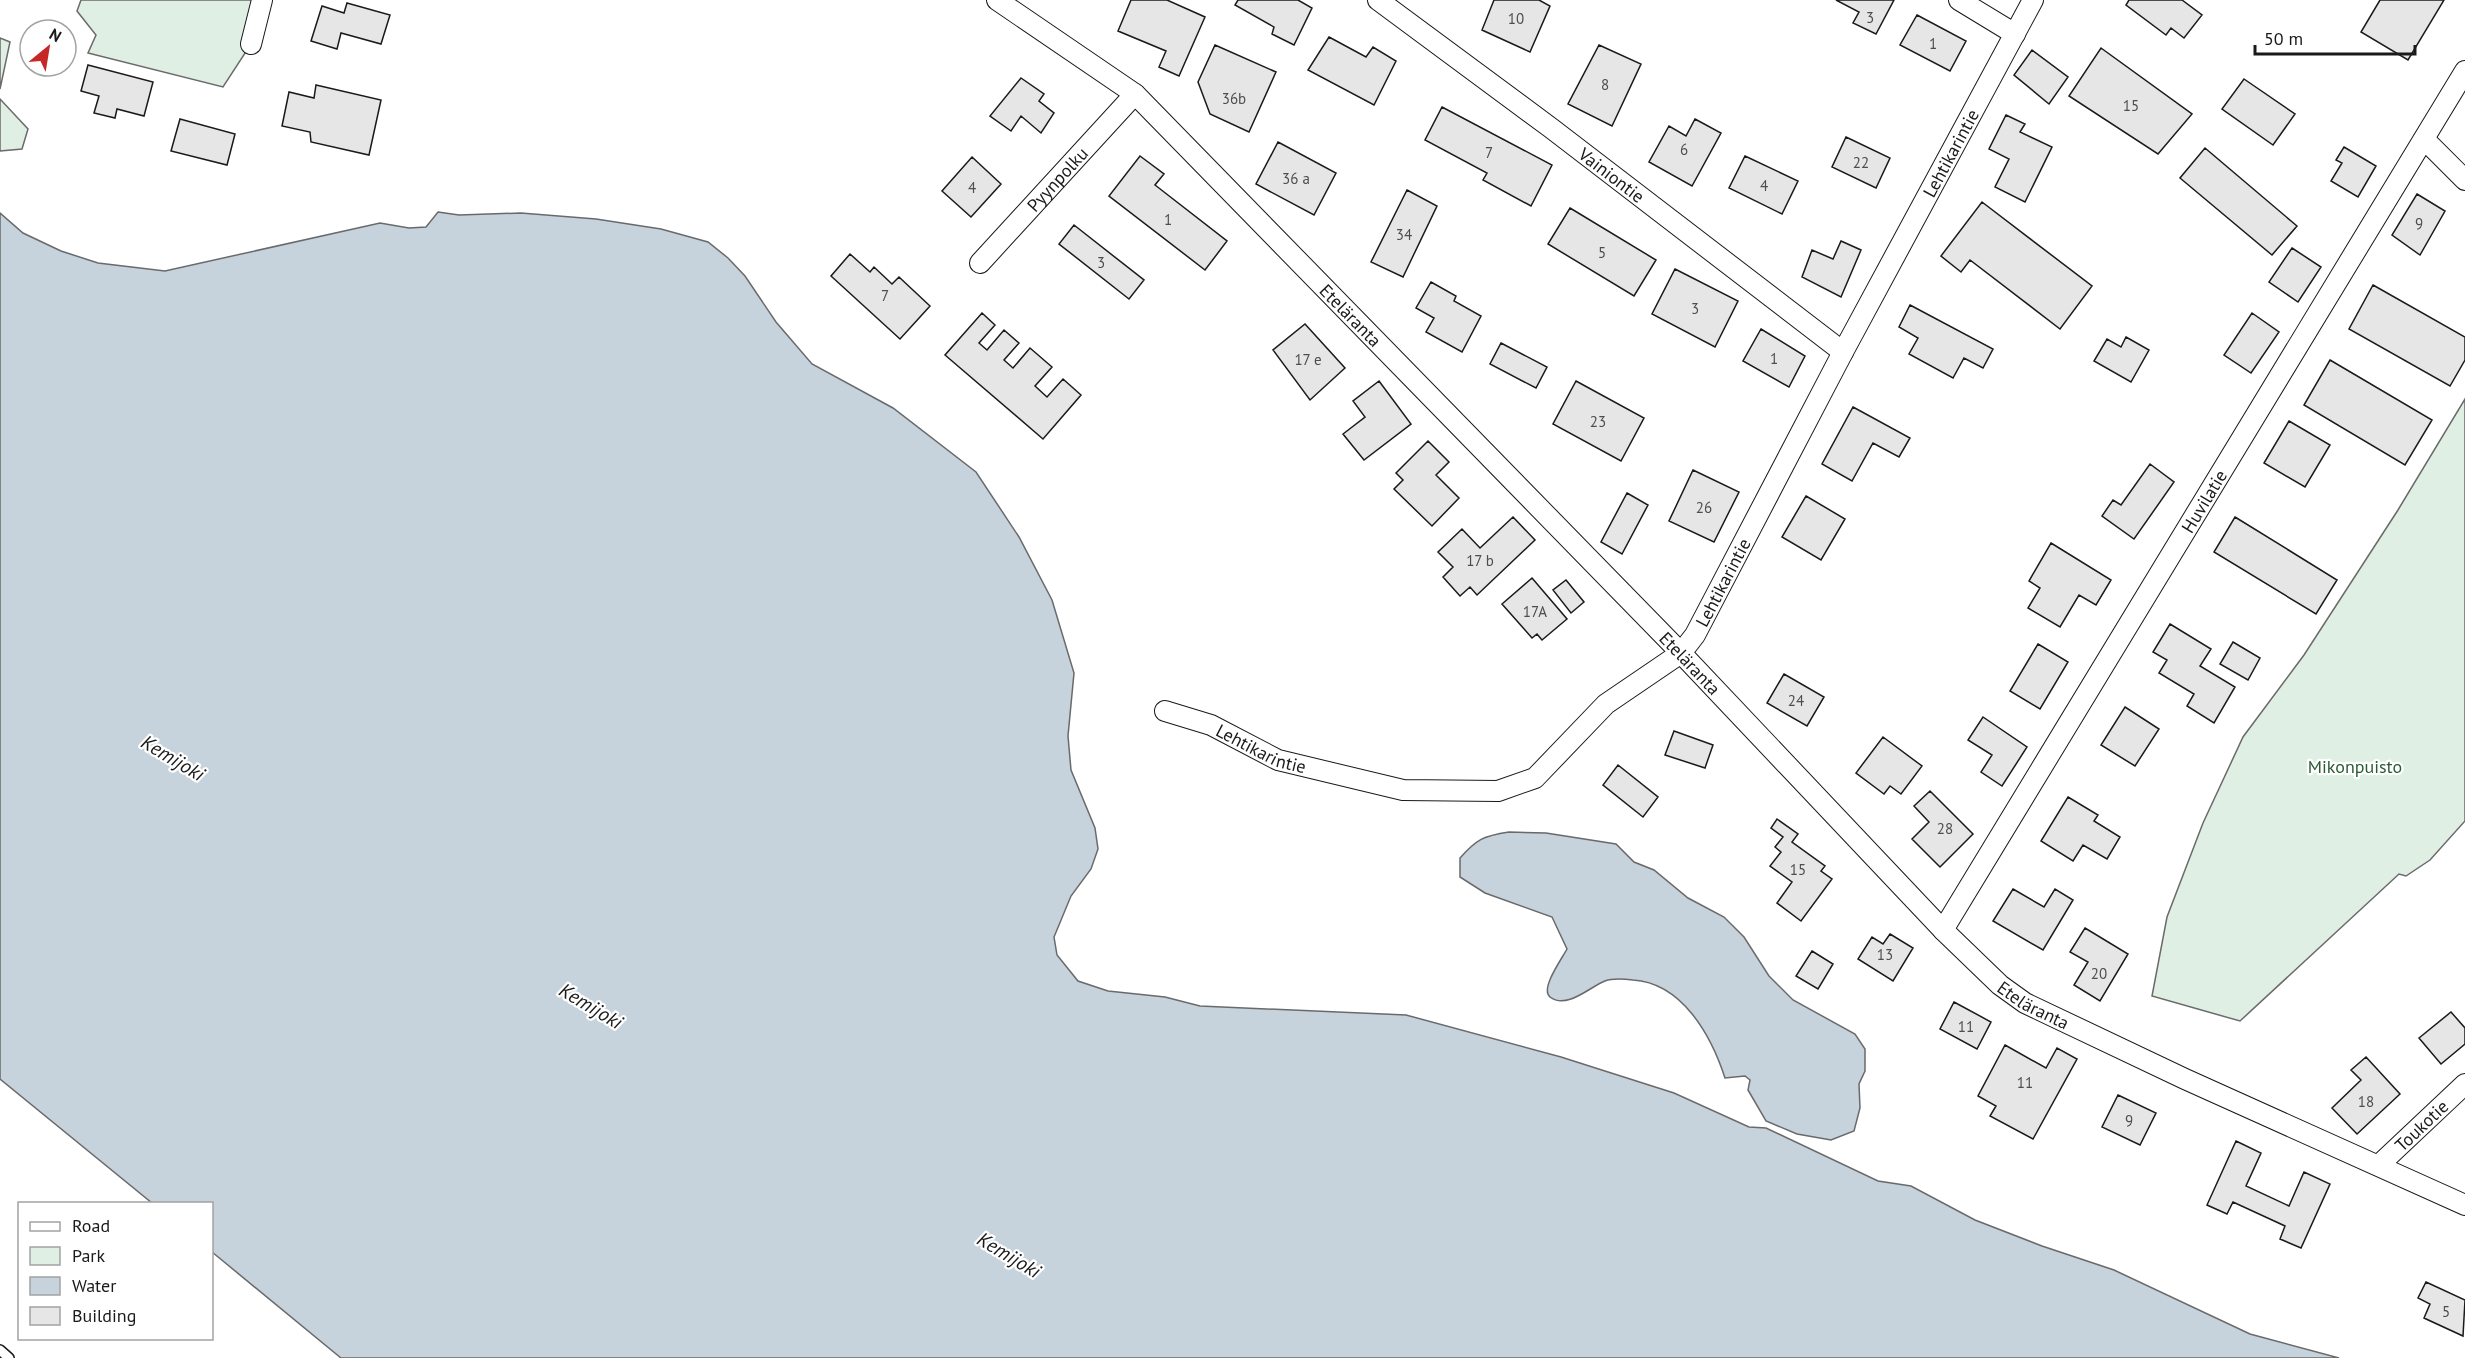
<svg xmlns="http://www.w3.org/2000/svg" width="2465" height="1358" viewBox="0 0 2465 1358" font-family="'PT Sans',sans-serif">
  <style>
    .green { fill: #e0efe3; stroke: #6a6a6a; stroke-width: 1.5 }
    .water { fill: #c6d2dc; stroke: #6a6a6a; stroke-width: 1.5 }
    .building { fill: #e6e6e6; stroke: #1a1a1a; stroke-width: 1.5 }
    .lines { fill: none; stroke-linecap: round; stroke-linejoin: round }
    .service-casing { stroke: #1a1a1a; stroke-width: 12 }
    .minor-casing { stroke: #1a1a1a; stroke-width: 22 }
    .service { stroke: #fff; stroke-width: 9 }
    .minor { stroke: #fff; stroke-width: 20 }
    .labels { text-anchor: middle; dominant-baseline: central; stroke-width: 4.5; stroke-linejoin: round; paint-order: stroke }
    .number-label { font-size: 15px; fill: #4d4d4d }
    .street-label { font-size: 18px; fill: #1a1a1a; stroke: #fff }
    .park-label { font-size: 18px; fill: #2b5a34; stroke: #fff }
    .water-label { font-size: 20px; font-style: italic; fill: #1a1a1a; stroke: #fff }
  </style>
  <rect width="100%" height="100%" fill="#fff"/>
  <path class="green" d="M81,0H261L251,44L223,87L88,53L96,35L77,11Z
    M0,38L10,42L0,89Z
    M0,99L28,129L22,149L0,151Z
    M2465,399V821L2430,860L2406,876L2399,874L2240,1021L2152,996L2167,917L2203,823L2243,737L2304,655L2398,510Z"/>
  <path class="water" d="M438,212L459,215L521,213L596,219L661,229L708,242L728,258L745,276L776,322L812,364L893,408L976,472L1019,537L1052,600L1074,673L1068,736L1071,770L1095,828L1098,849L1091,869L1071,896L1054,937L1057,955L1078,981L1108,991L1165,997L1200,1006L1406,1015L1561,1057L1674,1093L1749,1127L1766,1128L1878,1181L1911,1186L1975,1220L2042,1246L2114,1270L2250,1334L2339,1358H341L212,1252V1204L152,1203L0,1079V213L23,233L61,251L98,263L165,271L380,223L409,228L426,227Z
    M1509,832L1546,833L1616,844L1634,862L1654,870L1688,898L1724,917L1744,937L1769,976L1793,1000L1855,1034L1865,1049V1071L1859,1084L1860,1108L1854,1131L1831,1140L1797,1134L1766,1121L1748,1090L1750,1080L1745,1076L1725,1078C1711,1035 1682,983 1633,980C1624,979 1613,978 1605,981C1591,986 1567,1010 1550,997C1540,989 1561,960 1567,949L1552,917L1485,893L1460,877V858C1477,839 1483,836 1509,832Z"/>
  <path class="building" d="M1131,0H1167L1205,17L1179,76L1159,67L1166,51L1118,31Z
    M1238,0H1298L1312,8L1294,45L1272,34L1274,27L1235,5Z
    M1494,0H1539L1550,6L1530,52L1482,30Z
    M1836,0H1894L1876,34L1853,23L1859,12Z
    M2129,0H2182L2202,15L2184,38L2171,28L2166,35L2126,5Z
    M2380,0H2444L2408,60L2361,32Z
    M347,3L390,15L381,44L341,33L337,49L311,41L322,6L344,13Z
    M1917,15L1966,41L1950,71L1900,45Z
    M1329,37L1366,57L1373,47L1396,61L1374,105L1308,70Z
    M1215,45L1276,72L1249,132L1210,114L1198,82Z
    M1599,45L1641,64L1612,126L1568,104Z
    M2101,48L2192,114L2158,154L2069,96Z
    M2032,50L2068,77L2049,104L2014,75Z
    M88,65L153,82L144,116L117,109L115,118L94,113L99,96L81,91Z
    M1021,78L1044,94L1039,101L1054,113L1041,133L1021,116L1011,131L990,116Z
    M2244,79L2295,114L2273,145L2222,109Z
    M316,85L381,100L369,155L311,142L310,132L282,126L289,92L314,98Z
    M1442,107L1552,165L1531,206L1483,180L1487,173L1425,140Z
    M2006,115L2025,124L2020,132L2052,147L2025,202L1995,187L2009,159L1989,149Z
    M180,119L235,134L227,165L171,151Z
    M1695,119L1721,133L1692,186L1649,162L1669,126L1686,136Z
    M1846,137L1890,158L1876,188L1832,167Z
    M1278,142L1336,173L1314,215L1256,184Z
    M2344,147L2376,166L2358,197L2331,181L2342,163L2336,160Z
    M2205,148L2297,226L2272,255L2180,178Z
    M1140,156L1164,174L1155,185L1227,241L1205,270L1109,196Z
    M1745,156L1798,181L1782,214L1729,188Z
    M972,157L1001,184L971,217L942,191Z
    M1407,190L1437,206L1403,277L1371,262Z
    M2417,194L2445,211L2420,255L2392,235Z
    M1982,202L2092,286L2060,329L1970,260L1961,272L1941,256Z
    M1570,208L1656,260L1634,296L1548,244Z
    M1074,225L1144,280L1129,299L1059,244Z
    M1841,241L1861,250L1841,297L1802,277L1812,250L1833,259Z
    M2292,248L2321,267L2298,302L2269,282Z
    M850,254L870,272L874,267L892,284L899,277L930,306L900,339L831,276Z
    M1675,269L1738,301L1715,347L1652,314Z
    M1431,282L1456,296L1454,301L1481,316L1462,352L1426,332L1434,318L1416,308Z
    M2373,285L2465,337V360L2450,386L2349,329Z
    M1910,305L1993,349L1983,368L1964,358L1953,378L1909,354L1918,338L1899,327Z
    M982,313L995,325L979,343L987,350L1004,330L1019,343L1004,360L1013,368L1030,348L1052,367L1035,386L1047,397L1063,379L1081,395L1043,439L945,355Z
    M2252,313L2279,332L2251,373L2224,355Z
    M1305,324L1345,368L1310,400L1273,350Z
    M1761,329L1805,356L1789,387L1743,361Z
    M2126,337L2149,350L2131,382L2094,361L2107,339L2121,347Z
    M1501,343L1547,367L1536,388L1490,364Z
    M2330,360L2432,420L2405,465L2304,405Z
    M1379,381L1411,424L1364,460L1343,434L1365,417L1353,401Z
    M1576,381L1644,418L1621,461L1553,424Z
    M1853,407L1910,438L1899,457L1873,443L1852,481L1822,464Z
    M2289,421L2330,445L2305,487L2264,463Z
    M1428,441L1449,462L1436,475L1459,498L1432,526L1394,489L1403,480L1396,473Z
    M2150,464L2174,482L2134,539L2102,516L2113,500L2121,505Z
    M1693,470L1739,492L1714,542L1669,521Z
    M1627,493L1648,505L1622,554L1601,542Z
    M1806,496L1845,519L1821,560L1782,537Z
    M1513,517L1535,540L1477,595L1470,587L1460,596L1443,577L1453,567L1438,552L1462,529L1480,548Z
    M2235,517L2337,580L2316,614L2214,552Z
    M2051,543L2111,580L2096,605L2079,595L2060,627L2028,608L2040,588L2029,581Z
    M1532,578L1567,619L1542,640L1537,634L1532,638L1502,604Z
    M1566,580L1584,602L1571,613L1553,590Z
    M2170,624L2211,649L2200,666L2235,687L2214,723L2187,706L2194,694L2159,673L2167,660L2153,652Z
    M2233,642L2260,658L2248,680L2220,664Z
    M2038,644L2068,662L2040,709L2010,691Z
    M1784,674L1824,697L1807,726L1767,703Z
    M2125,707L2159,729L2135,766L2101,745Z
    M1983,717L2027,747L2002,786L1981,772L1992,755L1968,740Z
    M1674,731L1713,745L1705,768L1665,755Z
    M1883,737L1922,766L1901,794L1890,786L1884,794L1856,773Z
    M1618,765L1658,797L1643,817L1603,785Z
    M1930,791L1973,834L1940,867L1912,839L1929,822L1914,806Z
    M2068,797L2098,815L2094,821L2120,837L2107,859L2083,845L2073,861L2041,841Z
    M1777,819L1798,834L1792,842L1825,866L1821,871L1832,879L1801,921L1777,903L1792,882L1770,866L1781,852L1775,847L1783,837L1771,828Z
    M2013,889L2044,907L2055,889L2073,900L2043,950L1993,921Z
    M2085,928L2128,954L2100,1001L2074,985L2088,962L2070,952Z
    M1890,934L1913,948L1893,981L1858,959L1872,937L1883,944Z
    M1812,951L1833,964L1818,989L1796,976Z
    M1954,1002L1991,1022L1977,1049L1940,1029Z
    M2451,1012L2465,1028V1044L2441,1064L2419,1038Z
    M2005,1045L2046,1068L2057,1048L2077,1059L2033,1139L1990,1116L1996,1106L1978,1096Z
    M2366,1057L2400,1094L2357,1134L2332,1108L2361,1080L2351,1070Z
    M2118,1095L2156,1113L2140,1145L2102,1127Z
    M2236,1141L2261,1153L2246,1186L2289,1206L2304,1172L2330,1184L2301,1248L2280,1239L2285,1226L2233,1202L2227,1214L2207,1205Z
    M2426,1282L2465,1300L2463,1336L2424,1318L2430,1304L2418,1298Z"/>
  <g class="lines">
    <g class="service-casing">
      <path id="service" d="M0,1350L9,1358"/>
    </g>
    <g class="minor-casing">
      <g id="minor">
        <path id="s1" d="M997,0L1135,94L1681,653L1943,930L2000,985L2025,1003L2185,1079L2465,1205"/>
        <path id="s2" d="M1378,0L1551,128L1843,352"/>
        <path d="M1959,0L2015,34"/>
        <path d="M251,44L262,0"/>
        <path d="M2424,139L2465,180"/>
        <path id="s3" d="M980,263L1135,94"/>
        <path id="s4" d="M1165,711L1211,725L1278,760L1403,790L1498,791L1535,778L1606,704L1681,653L1695,635L1843,352L2033,0"/>
        <path id="s5" d="M1943,930L2465,71"/>
        <path id="s6" d="M2379,1165L2465,1084"/>
      </g>
    </g>
    <use href="#service" class="service"/>
    <use href="#minor" class="minor"/>
  </g>
  <g class="labels">
    <g class="number-label">
      <text x="1870" y="17">3</text>
      <text x="1516" y="18">10</text>
      <text x="1933" y="43">1</text>
      <text x="1605" y="84">8</text>
      <text x="1234" y="98">36b</text>
      <text x="2131" y="105">15</text>
      <text x="1684" y="149">6</text>
      <text x="1489" y="152">7</text>
      <text x="1861" y="162">22</text>
      <text x="1296" y="178">36 a</text>
      <text x="1764" y="185">4</text>
      <text x="972" y="187">4</text>
      <text x="1168" y="219">1</text>
      <text x="2419" y="223">9</text>
      <text x="1404" y="234">34</text>
      <text x="1602" y="252">5</text>
      <text x="1101" y="262">3</text>
      <text x="885" y="295">7</text>
      <text x="1695" y="308">3</text>
      <text x="1774" y="358">1</text>
      <text x="1308" y="359">17 e</text>
      <text x="1598" y="421">23</text>
      <text x="1704" y="507">26</text>
      <text x="1480" y="560">17 b</text>
      <text x="1535" y="611">17A</text>
      <text x="1796" y="700">24</text>
      <text x="1945" y="828">28</text>
      <text x="1798" y="869">15</text>
      <text x="1885" y="954">13</text>
      <text x="2099" y="973">20</text>
      <text x="1966" y="1026">11</text>
      <text x="2025" y="1082">11</text>
      <text x="2366" y="1101">18</text>
      <text x="2129" y="1120">9</text>
      <text x="2446" y="1311">5</text>
    </g>
    <g class="street-label">
      <text stroke="none"><textPath href="#s4" startOffset="1148">Lehtikarintie</textPath></text>
      <text stroke="none"><textPath href="#s2" startOffset="292">Vainiontie</textPath></text>
      <text stroke="none"><textPath href="#s3" startOffset="114">Pyynpolku</textPath></text>
      <text stroke="none"><textPath href="#s1" startOffset="476">Eteläranta</textPath></text>
      <text stroke="none"><textPath href="#s5" startOffset="502">Huvilatie</textPath></text>
      <text stroke="none"><textPath href="#s4" startOffset="662">Lehtikarintie</textPath></text>
      <text stroke="none"><textPath href="#s1" startOffset="962">Eteläranta</textPath></text>
      <text stroke="none"><textPath href="#s4" startOffset="104">Lehtikarintie</textPath></text>
      <text stroke="none"><textPath href="#s1" startOffset="1448">Eteläranta</textPath></text>
      <text stroke="none"><textPath href="#s6" startOffset="58">Toukotie</textPath></text>
    </g>
    <g class="park-label">
      <text x="2355" y="766">Mikonpuisto</text>
    </g>
    <g class="water-label">
      <text transform="translate(173 758) rotate(31)">Kemijoki</text>
      <text transform="translate(591 1006) rotate(31)">Kemijoki</text>
      <text transform="translate(1009 1255) rotate(31)">Kemijoki</text>
    </g>
  </g>
  <rect x="18" y="1202" width="195" height="138" fill="#ffffff" stroke="#a3a3a3" stroke-width="1.5"/>
  <rect x="30" y="1222" width="30" height="9" fill="#ffffff" stroke="#a3a3a3" stroke-width="1.5"/>
  <text x="72" y="1232" font-size="18" fill="#1a1a1a">Road</text>
  <rect x="30" y="1247" width="30" height="18" fill="#e0efe3" stroke="#a3a3a3" stroke-width="1.5"/>
  <text x="72" y="1262" font-size="18" fill="#1a1a1a">Park</text>
  <rect x="30" y="1277" width="30" height="18" fill="#c6d2dc" stroke="#a3a3a3" stroke-width="1.5"/>
  <text x="72" y="1292" font-size="18" fill="#1a1a1a">Water</text>
  <rect x="30" y="1307" width="30" height="18" fill="#e6e6e6" stroke="#a3a3a3" stroke-width="1.5"/>
  <text x="72" y="1322" font-size="18" fill="#1a1a1a">Building</text>
  <g transform="translate(48 48) rotate(30)"><circle r="28" fill="#ffffff" stroke="#a3a3a3" stroke-width="1.5"/>
  <path d="M0-4.5L10 22L0 15L-10 22Z" fill="#c62828"/>
  <text y="-9" font-size="16" font-weight="bold" text-anchor="middle" fill="#1a1a1a">N</text>
  </g>
  <path d="M2255 45v9h160v-9" fill="none" stroke="#1a1a1a" stroke-width="3"/>
  <text x="2264" y="45" font-size="18" fill="#1a1a1a" stroke="#ffffff" stroke-width="4.5" paint-order="stroke">50 m</text>
</svg>
